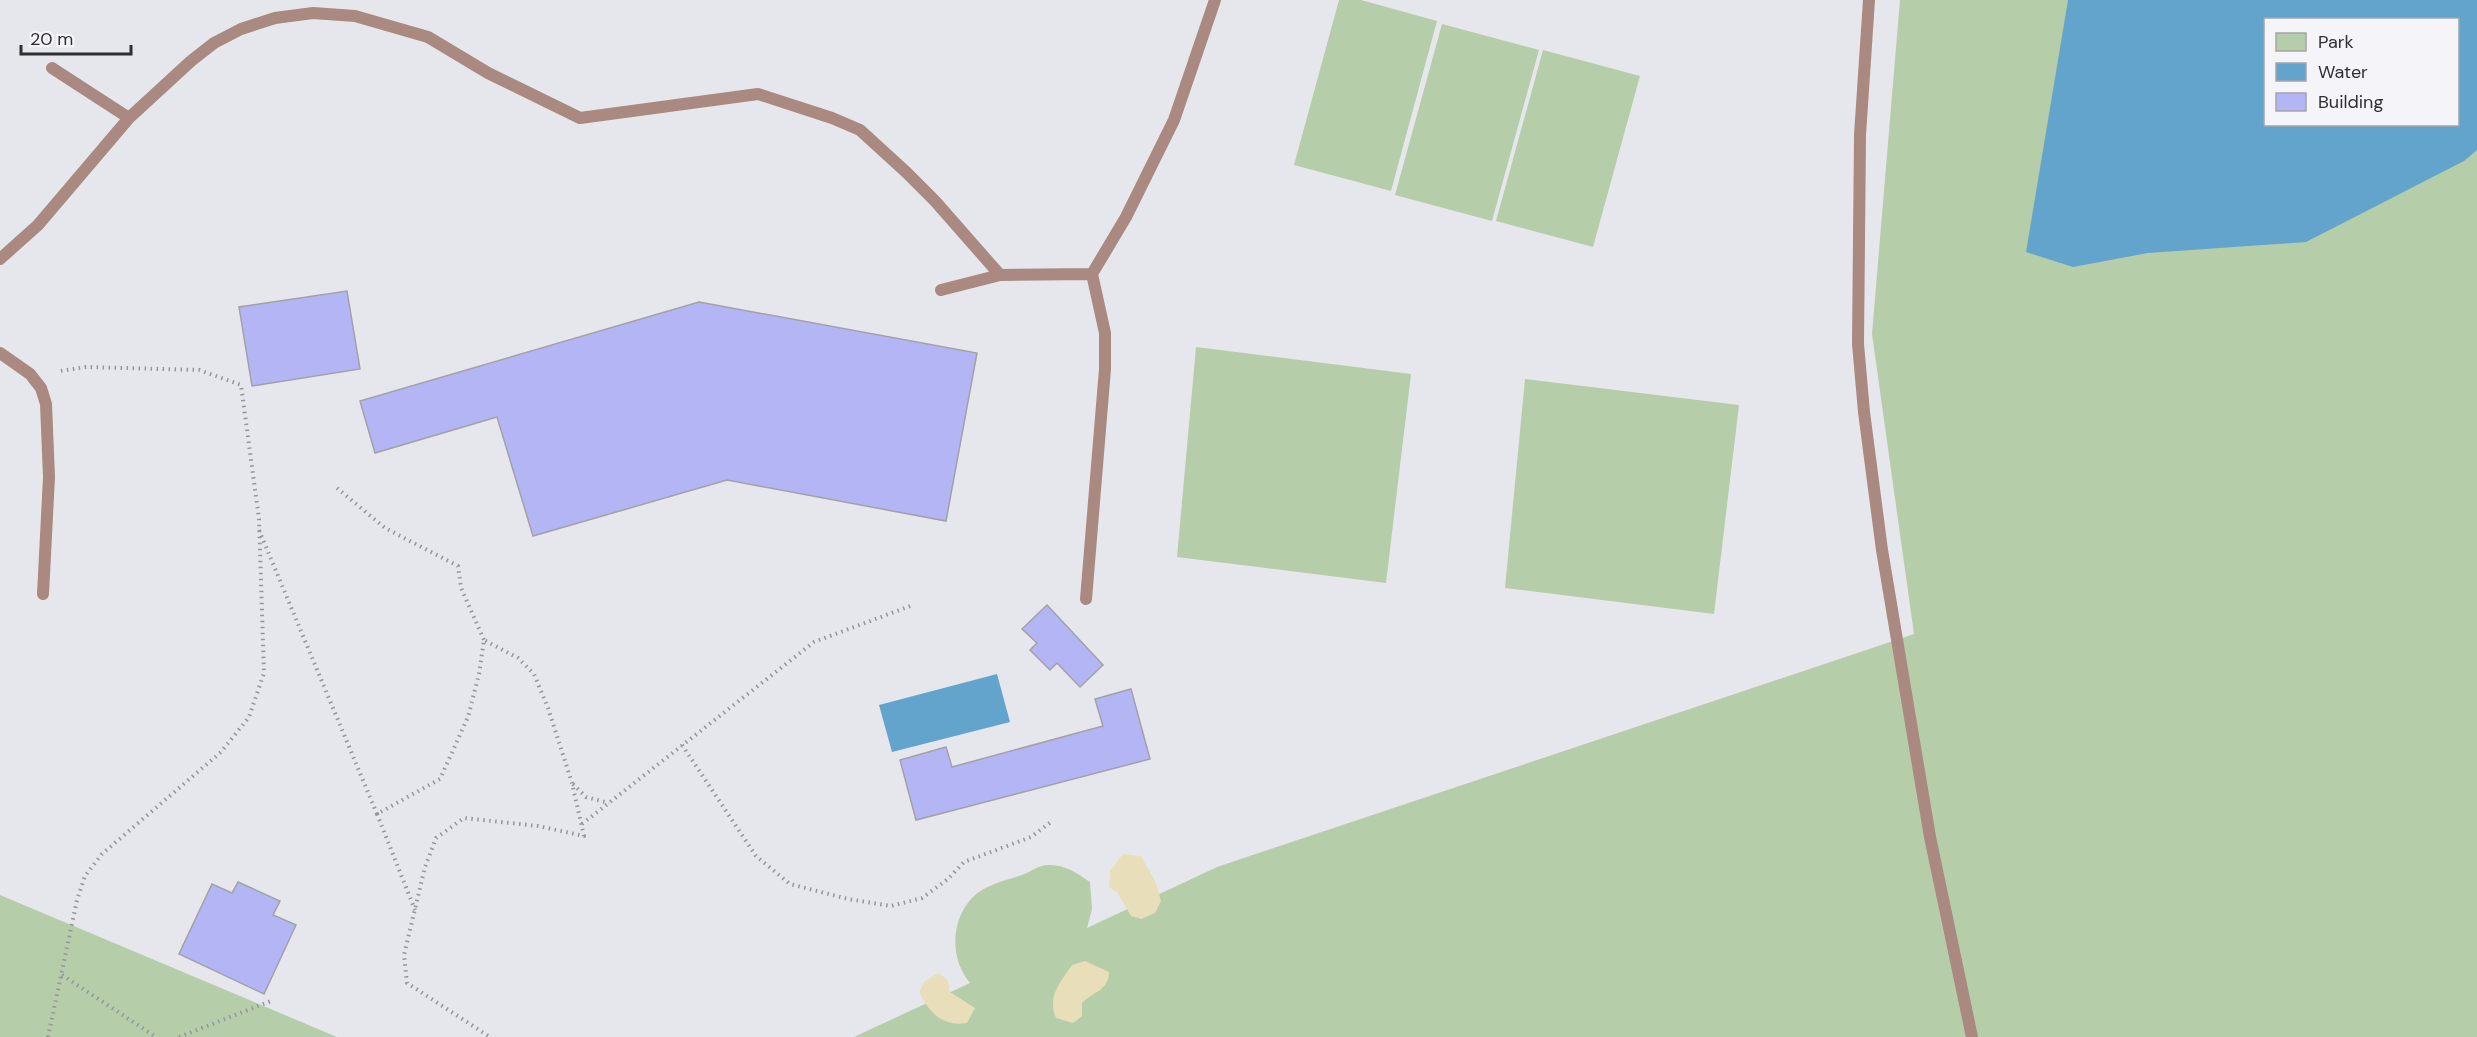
<svg xmlns="http://www.w3.org/2000/svg" width="2477" height="1037" viewBox="0 0 2477 1037" font-family="'DM Sans',sans-serif">
  <style>
    .green { fill: #b6cda9; fill-rule: evenodd }
    .sand { fill: #e8deb9 }
    .water { fill: #63a4cd; fill-rule: evenodd }
    .building { fill: #b4b5f5; stroke: #a1a1a6; stroke-width: 1.5 }
    .lines { fill: none; stroke-linecap: round; stroke-linejoin: round }
    .path { stroke: #959699; stroke-width: 4; stroke-dasharray: 1.5 4.5; stroke-linecap: butt }
    .service { stroke: #a98980; stroke-width: 12 }
  </style>
  <rect width="100%" height="100%" fill="#e6e7ec"/>
  <path class="green" d="M1339,0H1361L1437,21L1391,191L1294,165Z
    M1900,0H2477V1037H854L970,983C950,959 950,922 972,898C986,884 1005,881 1022,875C1030,872 1039,865 1048,865C1064,864 1077,873 1090,882L1092,909L1087,928L1217,867L1914,634L1872,334ZM2266,20H2458V124H2266Z
    M1442,24L1539,50L1492,221L1395,195Z
    M1543,50L1640,76L1593,247L1496,221Z
    M1196,347L1411,374L1386,583L1177,557Z
    M1525,379L1739,405L1714,614L1505,588Z
    M0,895L337,1037H0Z"/>
  <path class="sand" d="M1123,854L1141,856L1156,883L1161,901L1155,913L1141,919L1131,916L1117,892L1109,887L1110,871Z
    M1085,961L1109,972C1109,990 1093,992 1082,1003V1016L1073,1023L1056,1018C1047,996 1060,983 1072,965Z
    M938,973L948,980L950,992L975,1008L967,1023C942,1027 929,1012 919,992L925,981Z"/>
  <path class="water" d="M2068,0H2477V150L2464,161L2306,242L2148,253L2073,267L2026,252ZM2266,20H2458V124H2266Z
    M997,674L1010,722L892,752L879,705Z"/>
  <path class="building" d="M347,291L360,369L252,386L239,307Z
    M699,302L977,353L946,521L727,480L533,536L497,417L375,453L360,401Z
    M1047,605L1103,665L1080,687L1057,663L1050,670L1030,650L1037,643L1022,629Z
    M1131,689L1150,759L916,820L900,760L946,747L952,767L1103,726L1095,699Z
    M238,882L280,901L273,915L296,925L264,994L179,954L212,884L232,893Z"/>
  <g class="lines">
    <path class="path" d="M337,488L385,528L458,566L461,588L484,640
      M259,530L377,814L440,779L468,717L479,674L484,640L518,658L534,674L548,708L572,783L584,836L538,826L464,818L436,838L425,867L404,955L407,983L490,1037
      M682,745L756,856L790,884L848,899L891,906L922,898L948,879L964,862L1031,837L1051,822
      M573,784L586,797L609,803
      M377,814L415,910
      M582,824L814,642L913,605
      M62,975L156,1037
      M48,1037L77,900L85,876L102,854L221,752L249,717L264,673L259,519L241,385L199,370L86,367L60,371
      M179,1037L271,1001"/>
    <path class="service" d="M1869,0L1860,135L1858,344L1864,412L1882,550L1930,837L1972,1037
      M52,68L129,118
      M0,259L38,225L129,118L191,61L214,43L241,29L275,18L313,13L355,16L428,37L488,73L580,118L758,94L832,118L860,130L906,172L935,201L1000,275
      M941,290L1000,275L1092,274
      M0,353L30,374L41,388L46,404L49,477L43,594
      M1086,599L1105,369V333L1092,274L1126,217L1174,120L1215,0"/>
  </g>
  <rect x="2264" y="18" width="195" height="108" fill="#f4f4f9" stroke="#a5a5a9" stroke-width="1.5"/>
  <rect x="2276" y="33" width="30" height="18" fill="#b6cda9" stroke="#a5a5a9" stroke-width="1.5"/>
  <text x="2318" y="48" font-size="18" fill="#2f2f31">Park</text>
  <rect x="2276" y="63" width="30" height="18" fill="#63a4cd" stroke="#a5a5a9" stroke-width="1.5"/>
  <text x="2318" y="78" font-size="18" fill="#2f2f31">Water</text>
  <rect x="2276" y="93" width="30" height="18" fill="#b4b5f5" stroke="#a5a5a9" stroke-width="1.5"/>
  <text x="2318" y="108" font-size="18" fill="#2f2f31">Building</text>
  <path d="M21 45v9h110v-9" fill="none" stroke="#2f2f31" stroke-width="3"/>
  <text x="30" y="45" font-size="18" fill="#2f2f31" stroke="#f4f4f9" stroke-width="4.5" paint-order="stroke">20 m</text>
</svg>
